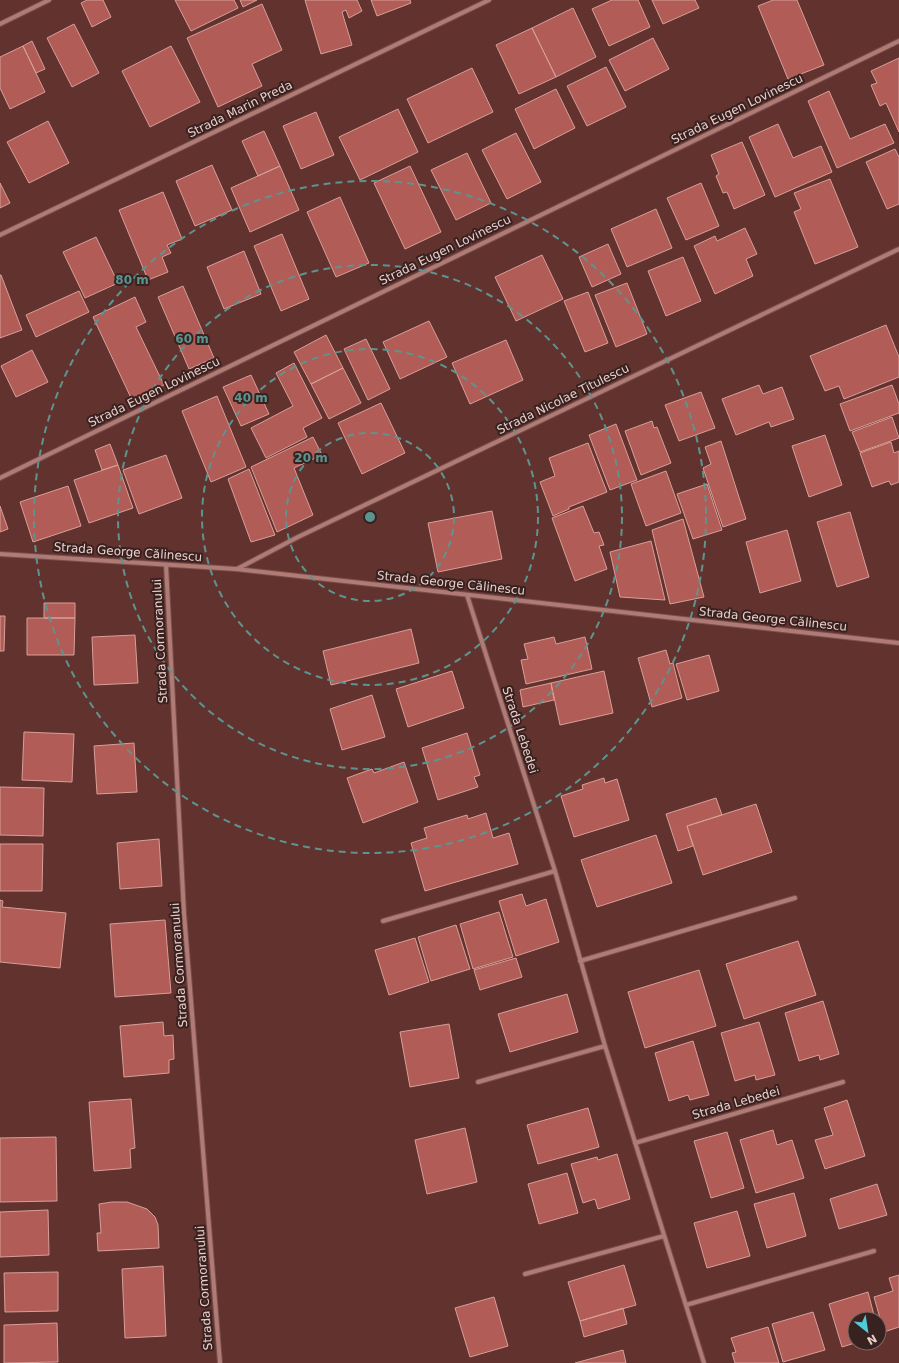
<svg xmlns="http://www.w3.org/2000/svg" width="899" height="1363" viewBox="0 0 899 1363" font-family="'DejaVu Sans',sans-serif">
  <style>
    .building { fill: #b15c56; stroke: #d89f99 }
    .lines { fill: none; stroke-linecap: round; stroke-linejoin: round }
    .street-casing { stroke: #774f4c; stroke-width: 6 }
    .street { stroke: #b07a75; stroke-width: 4 }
    .ring { fill: none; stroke: #5c958f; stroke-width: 2; stroke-dasharray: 7 5 }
    .labels { text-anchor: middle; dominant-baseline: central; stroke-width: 4; stroke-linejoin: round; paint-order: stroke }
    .street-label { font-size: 12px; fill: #eccecb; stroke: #382220 }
    .centre { fill: #5c958f; stroke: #382220; stroke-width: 2 }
    .ring-label { font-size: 12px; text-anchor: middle; font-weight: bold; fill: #5c958f; stroke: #382220; stroke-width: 4; stroke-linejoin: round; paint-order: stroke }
  </style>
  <rect width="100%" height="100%" fill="#62322f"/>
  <path class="building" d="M87,0H103L111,17L92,27L81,3Z
    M175,0H234L238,8L191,31Z
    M240,0H257L243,7Z
    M305,0H357L362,11L349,18L346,10L342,12L352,45L321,54Z
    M371,0H410L411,3L377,16Z
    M612,0H638L650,27L609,46L592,9Z
    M652,0H695L699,8L663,24Z
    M773,0H797L824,65L788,79L758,6Z
    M262,4L282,50L252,64L262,86L218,107L187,38Z
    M573,8L596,57L556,77L532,28Z
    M74,24L99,73L72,87L47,38Z
    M532,28L556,77L519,94L496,45Z
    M653,38L669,69L625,91L609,60Z
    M32,41L45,69L36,73L23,46Z
    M23,46L45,92L10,109L0,88V57Z
    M171,46L200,102L150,127L122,71Z
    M899,58V132L886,103L880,106L871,85L877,83L871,71Z
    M606,67L626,107L587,126L567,86Z
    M472,68L493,112L428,143L407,99Z
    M556,89L575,128L534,149L515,109Z
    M829,91L850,139L885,124L894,143L837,168L808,101Z
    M398,109L418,152L360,180L339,137Z
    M316,112L334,155L301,169L283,126Z
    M48,121L69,163L29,183L7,142Z
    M778,124L793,158L821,146L832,172L775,197L749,137Z
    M264,131L280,166L258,176L242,141Z
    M516,133L541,182L507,199L482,150Z
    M742,142L765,195L734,209L727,192L723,193L716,176L719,174L711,155Z
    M895,149L899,157V204L887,209L866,162Z
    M467,153L491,203L456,220L431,170Z
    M212,165L232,210L195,226L176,181Z
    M280,166L299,210L250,232L231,188Z
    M410,166L441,232L405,249L374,183Z
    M830,179L858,247L815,264L794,212L801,209L794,193Z
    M0,183L10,203L0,208Z
    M701,183L719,226L686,240L667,198Z
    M163,192L182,239L167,245L171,253L162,257L168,272L148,280L119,210Z
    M340,197L369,263L336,277L307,212Z
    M656,209L672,248L627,267L611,229Z
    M745,228L757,254L746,259L753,276L715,294L694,246L715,236L717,241Z
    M282,234L309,299L281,311L254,246Z
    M96,237L118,283L85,298L63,252Z
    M608,244L621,274L592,287L579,257Z
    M244,251L261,294L224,309L207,267Z
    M542,255L563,299L516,321L495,277Z
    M683,257L701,301L666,316L648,271Z
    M0,275H1L22,330L0,338Z
    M627,283L647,334L616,347L595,295Z
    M183,286L214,358L189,369L158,297Z
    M79,291L89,312L36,337L26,315Z
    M588,292L608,343L585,352L564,301Z
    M135,297L146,322L136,327L164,385L132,400L93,317Z
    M429,321L447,357L400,379L383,342Z
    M886,325L899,357V377L844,399L839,386L825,391L810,356Z
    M326,335L343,368L311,384L294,352Z
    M366,339L390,389L368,400L344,349Z
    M506,340L523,380L470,404L452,363Z
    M32,350L48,382L16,397L1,366Z
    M294,363L322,418L303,428L307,437L266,458L251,428L293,406L276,373Z
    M343,368L361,403L329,419L311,384Z
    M251,375L269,414L241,426L223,387Z
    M759,385L763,394L782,387L794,419L771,427L769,422L736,435L722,399Z
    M892,385L899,404V413L850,431L840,404Z
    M701,392L715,428L679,441L665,405Z
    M217,396L246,467L211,482L182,411Z
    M381,403L405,453L362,474L338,423Z
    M892,417L899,438L860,452L852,432Z
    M652,421L654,428L657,427L671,463L641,475L625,431Z
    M616,424L637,480L610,490L589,435Z
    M825,435L842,485L809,497L792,446Z
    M313,437L322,455L294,468L313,515L277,532L251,467Z
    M721,441L746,519L723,527L703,468L711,464L705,447Z
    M891,442L894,453L899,451V482L891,485L889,481L872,487L860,453Z
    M588,443L607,492L569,507V509L553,516L540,482L555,476L549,458Z
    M110,444L118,465L102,470L95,450Z
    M166,455L182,498L139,514L123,470Z
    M118,465L133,508L89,523L74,480Z
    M249,469L275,535L251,542L228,479Z
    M666,471L681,513L646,526L631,484Z
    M707,484L722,530L693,539L677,494Z
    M68,486L81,526L33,542L20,502Z
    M0,506L8,529L0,532Z
    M583,506L594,533L599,532L604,545L599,546L607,569L575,581L552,518Z
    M492,511L502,559L438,572L428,523Z
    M850,512L869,577L837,587L817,522Z
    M683,519L704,597L670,604L652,530Z
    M787,530L801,581L760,593L746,542Z
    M651,541L665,600L620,597L610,552Z
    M44,603H75V618H44Z
    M0,616H5L4,651H0Z
    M27,618H75L74,655H27Z
    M411,629L419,663L331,685L323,651Z
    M135,635L138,683L94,685L92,637Z
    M554,637L556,644L585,637L592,669L526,684L521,660L528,659L524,644Z
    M666,650L670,664L673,663L682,698L652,707L638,658Z
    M709,655L719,691L687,700L676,664Z
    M452,671L464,708L408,727L396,689Z
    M604,671L613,713L560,725L551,683Z
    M551,683L554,700L523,707L520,690Z
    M372,695L385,737L342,750L330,709Z
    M24,732L74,734L72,782L22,780Z
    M467,733L480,775L474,777L478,787L438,800L422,748Z
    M134,743L137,792L97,794L94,746Z
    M404,762L418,802L363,823L347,778L372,769L374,773Z
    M604,778L605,783L617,779L629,820L574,837L561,796L583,789L582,785Z
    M0,787L44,788L43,836L0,835Z
    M716,798L722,815L687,826L693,846L678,851L666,814Z
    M756,804L772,852L703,875L687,826Z
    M486,813L493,838L509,833L518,864L425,891L411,843L427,838L424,828L467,815L468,819Z
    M656,835L672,883L597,907L581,860Z
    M159,839L162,886L120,889L117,843Z
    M0,844H43L42,891H0Z
    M522,894L526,906L546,899L559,942L516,956L499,901Z
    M0,900L3,901L2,907L66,913L60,968L0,962Z
    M499,912L513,957L473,969L460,924Z
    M165,920L171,993L115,997L110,924Z
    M456,925L470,969L431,981L418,937Z
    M415,938L429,982L389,995L375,950Z
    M798,941L816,995L744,1019L726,964Z
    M516,958L522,977L480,990L474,970Z
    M699,970L716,1026L645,1048L628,992Z
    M567,994L578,1032L510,1052L498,1014Z
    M823,1001L839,1054L820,1060L819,1055L799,1061L785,1013Z
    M163,1022L164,1036L173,1035L174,1059L169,1060V1073L124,1077L120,1026Z
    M759,1022L775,1075L756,1080L755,1075L735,1081L721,1033Z
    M449,1024L459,1078L410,1087L400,1032Z
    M693,1041L709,1095L690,1100L688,1095L669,1101L655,1053Z
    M131,1099L135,1148L130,1149L131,1168L94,1171L89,1102Z
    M847,1100L865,1156L825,1169L815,1140L833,1135L824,1108Z
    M588,1108L599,1147L538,1164L527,1125Z
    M465,1128L477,1182L427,1194L415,1140Z
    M773,1130L777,1145L792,1140L804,1178L756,1193L740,1140Z
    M727,1132L744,1188L711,1198L694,1141Z
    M56,1137L57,1201L0,1202V1138Z
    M617,1154L630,1199L598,1209L595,1199L583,1203L571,1164L597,1157L598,1160Z
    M567,1173L578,1213L539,1224L528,1184Z
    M877,1184L887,1215L839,1229L830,1199Z
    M794,1193L806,1236L767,1248L754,1204Z
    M112,1202H127L147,1209L155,1217L158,1225L159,1248L98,1251L97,1233H101L99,1204Z
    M48,1210L49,1255L0,1257V1212Z
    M737,1211L750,1256L707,1268L694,1223Z
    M624,1265L636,1305L580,1321L568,1282Z
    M163,1266L166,1336L125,1338L122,1269Z
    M58,1272V1311L5,1312L4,1273Z
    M899,1275V1327L884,1332L874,1297L893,1291L889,1278Z
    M868,1292L875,1319H855V1343L842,1347L829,1304Z
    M494,1297L508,1346L470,1357L455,1308Z
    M623,1308L627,1324L584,1337L580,1321Z
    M813,1312L825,1350L783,1362L772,1324Z
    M57,1323L58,1362L4,1363V1325Z
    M768,1327L779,1363H735L732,1353L736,1352L731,1338Z
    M623,1350L626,1363H575Z"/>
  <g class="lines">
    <g class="street-casing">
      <path id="street" d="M0,24L49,0
        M0,235L489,0
        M0,478L899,41
        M0,554L236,569L899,643
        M166,565L184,913L220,1363
        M237,569L298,537L899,249
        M467,595L555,871L605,1046L704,1363
        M383,921L555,871
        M580,961L795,898
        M478,1082L605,1046
        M635,1143L843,1082
        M525,1274L664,1236
        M686,1305L874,1251"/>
    </g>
    <use href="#street" class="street"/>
  </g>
  <g class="ring">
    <circle cx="370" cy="517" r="84"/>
    <circle cx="370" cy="517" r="168"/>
    <circle cx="370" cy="517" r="252"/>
    <circle cx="370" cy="517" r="336"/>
  </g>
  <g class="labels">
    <g class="street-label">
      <text transform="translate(240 109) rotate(-26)">Strada Marin Preda</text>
      <text transform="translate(737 109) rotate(-26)">Strada Eugen Lovinescu</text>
      <text transform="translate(445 250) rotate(-26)">Strada Eugen Lovinescu</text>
      <text transform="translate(154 392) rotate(-26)">Strada Eugen Lovinescu</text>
      <text transform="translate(563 399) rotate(-26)">Strada Nicolae Titulescu</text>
      <text transform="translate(128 552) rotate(4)">Strada George Călinescu</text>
      <text transform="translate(451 583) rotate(6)">Strada George Călinescu</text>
      <text transform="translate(773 619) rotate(6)">Strada George Călinescu</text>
      <text transform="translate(160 641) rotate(-93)">Strada Cormoranului</text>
      <text transform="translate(520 730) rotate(72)">Strada Lebedei</text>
      <text transform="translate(179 965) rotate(-94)">Strada Cormoranului</text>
      <text transform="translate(736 1103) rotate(-16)">Strada Lebedei</text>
      <text transform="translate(204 1288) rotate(-94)">Strada Cormoranului</text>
    </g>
  </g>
  <circle cx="370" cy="517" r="6" class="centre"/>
  <g class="ring-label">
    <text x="132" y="284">80 m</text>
    <text x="192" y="343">60 m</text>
    <text x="251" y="402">40 m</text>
    <text x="311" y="462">20 m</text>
  </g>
  <g transform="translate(867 1331) rotate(150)"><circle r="19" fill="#382220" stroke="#806764"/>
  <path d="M0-3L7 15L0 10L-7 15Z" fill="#52cbd8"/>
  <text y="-6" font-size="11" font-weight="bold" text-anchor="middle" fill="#eccecb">N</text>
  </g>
</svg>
